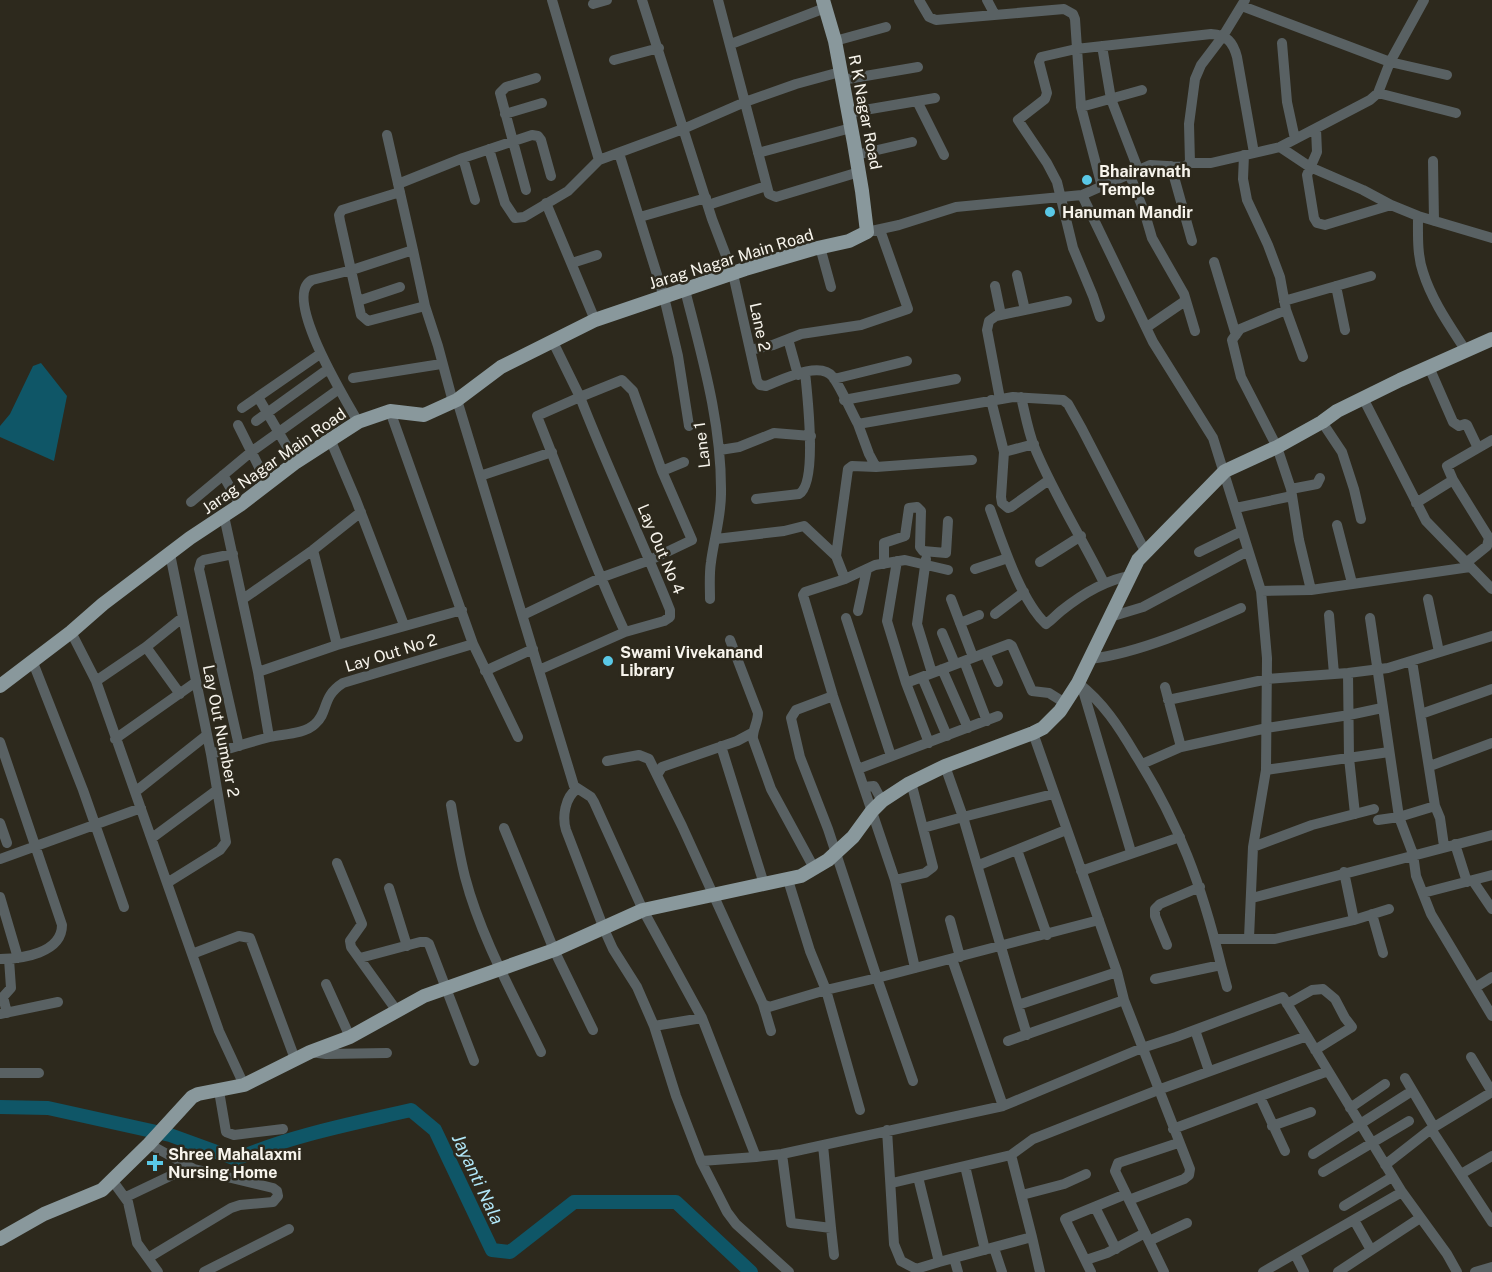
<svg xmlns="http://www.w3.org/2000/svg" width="1492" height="1272" viewBox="0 0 1492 1272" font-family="'Public Sans',sans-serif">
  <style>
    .water { fill: #0f5667 }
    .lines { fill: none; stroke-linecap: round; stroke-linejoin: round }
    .river { stroke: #0f5667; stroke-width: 14 }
    .minor { stroke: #596163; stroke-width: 10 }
    .major { stroke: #89989c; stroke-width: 14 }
    .poi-dot { fill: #5ac8e6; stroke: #2d291d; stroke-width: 2 }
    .labels { text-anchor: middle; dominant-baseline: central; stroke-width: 5; stroke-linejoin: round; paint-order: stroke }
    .street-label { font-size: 16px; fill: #f7f4ec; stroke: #2d291d }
    .poi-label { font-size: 16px; font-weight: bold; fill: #f7f4ec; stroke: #2d291d; text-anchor: start }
    .water-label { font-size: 18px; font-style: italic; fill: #b1e7f8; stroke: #2d291d }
  </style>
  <rect width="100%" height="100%" fill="#2d291d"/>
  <path class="water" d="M41,363L67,396L54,461L0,437V426L10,414L33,366Z"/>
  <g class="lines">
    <path class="river" d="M0,1107L48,1108L170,1135L236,1159C293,1135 351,1124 411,1110L435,1130L492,1250L510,1252L574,1202H676L751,1272"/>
    <path class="minor" d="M552,0L599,160L683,129L745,102L796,84L840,72
      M642,0L712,219L733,274L757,381L760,385L766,386C782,380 820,360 833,377C841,388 851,411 858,424L1013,397L1063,400L1068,404L1082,429L1145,551
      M718,0L769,194L776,197L859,172
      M919,0L929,17L936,20L1064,9L1073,14L1075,19L1081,107L1102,187
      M987,0L995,15
      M593,4L607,0
      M1242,6L1390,62L1447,75
      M835,41L886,27
      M1282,43L1287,102L1295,139
      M731,44L825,8
      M1102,46L1111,99L1138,169
      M614,60L659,48
      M842,80L918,67
      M1378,93L1456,113
      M917,101L944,155
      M1081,107L1142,90
      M847,113L935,98
      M505,114L542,103
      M1316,129L1317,152L1307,175L1314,218L1317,223L1325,225L1391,205
      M387,135L413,250
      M1280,147L1310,167L1363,190L1391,205L1418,216L1492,238
      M489,149L505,203L515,218L524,217L568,191L599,160
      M619,153L664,297L678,356L689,426
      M758,153L851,128
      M856,155L912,142
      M1244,155L1243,179L1247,200L1268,245L1280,277L1286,310L1303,357
      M463,158L475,200
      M1433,161L1434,221
      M1190,163H1211L1280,147L1370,100L1378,93L1390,62L1424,0
      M1171,166L1192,241
      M1129,173L1145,214L1152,238L1184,294L1195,331
      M398,184L463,158L532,135L538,136L541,140L551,176
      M526,190L500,93L506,87L536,78
      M400,192L342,210L339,215L340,221L361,315L368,321L425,306
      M1082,195L1153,342L1213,438L1261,591
      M546,203L595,320
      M708,205L766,186
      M1418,216C1418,234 1417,255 1423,272C1432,301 1450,326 1466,351
      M640,217L706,198
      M867,232L899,225L956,207L1082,195L1150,165L1184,167L1190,163L1189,124L1195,79L1201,65L1223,36L1245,0
      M820,247L831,287
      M1214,262L1236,335
      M572,263L597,255
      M1017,275L1025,310
      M995,286L1001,315
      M1336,286L1345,330
      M685,290C702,357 722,424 721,494C721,517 714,539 711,562C709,575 710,587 710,599
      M358,301L400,287
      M1284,301L1371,276
      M1286,310L1240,329L1232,340L1241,377L1277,447L1291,489L1299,540L1311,590
      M1100,317L1093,296L1073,248L1057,182L1047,163L1018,120L1045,99L1047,93L1039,62L1041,57L1076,49L1211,34C1227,35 1233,42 1237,57L1254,153
      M1147,327L1185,301
      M788,339L798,375
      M750,350L773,345L801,334L861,325L908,309L880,230
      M1429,367L1453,422L1459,426L1465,424L1467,425L1478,448
      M353,378L441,364
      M834,379L907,361
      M258,397L296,462
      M1021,397C1025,413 1028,431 1034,446C1053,493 1082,538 1104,583
      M1363,398L1426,521L1492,589
      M1000,399L987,330L989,321L996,316L1067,301
      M457,400L574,786L591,797L594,802L643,910L702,1018L756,1157L782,1154L1003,1106L1142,1048L1176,1037L1283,997L1402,1192L1447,1254L1457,1272
      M844,400L956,379
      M991,400L1004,452L1001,497L1002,503L1008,508L1011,507L1049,480
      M242,408L320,354
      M390,411L473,644L518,737
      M256,421L328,369
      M358,422C346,400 281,296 312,280L352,270L413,250L425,306L438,346L453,402
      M1322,422L1342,452L1354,489L1361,519
      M858,424L869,454L876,467L972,460
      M238,425L267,483
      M330,439L356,500L404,625
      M720,450L739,447L774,433L811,436
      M1004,452L1034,444
      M662,471L684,462
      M223,475L240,505
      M480,476L552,452
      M1291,489L1317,484L1320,478
      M756,499L799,494C818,483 807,393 805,372
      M191,502L251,452L339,389
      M1416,503L1453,480
      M1236,508L1292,496
      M990,509C1002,542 1021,601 1046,624C1052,620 1056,615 1061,611C1081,595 1105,580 1130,576
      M224,516L258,672L269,737
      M1337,525L1352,583
      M716,539L784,531L804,526L836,556L845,579
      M313,550L337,645
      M1199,552L1242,531
      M233,554L204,560L201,562L199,569L239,746
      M836,556L848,469L852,466L876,467
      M926,559L917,624L932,673
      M897,561L887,621L906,683L929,743
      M1040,562L1081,536
      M1466,563L1487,546L1489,538L1453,480L1447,466L1492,440
      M884,564V543L905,536L909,508L917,507L921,511L920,547L923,551L946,553L948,521
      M975,569L1008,558
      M243,599L313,550L361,512
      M951,599L973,657
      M1428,599L1439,652
      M858,611L867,569
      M995,614L1024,592
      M523,615L600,578L650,560L692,540L662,471L633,391L622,380L580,397L553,342
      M1329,615L1334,674
      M1110,617L1143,607L1248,551
      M846,618L891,756
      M1370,618L1399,817L1413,854L1416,876L1431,914L1492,1016
      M960,623L979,615
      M71,632L96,681L219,1031L244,1085
      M942,633L955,664
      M730,640L758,713C758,723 752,730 753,739L771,789L814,868
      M146,647L180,694
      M985,653L998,682
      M1090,659C1139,653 1196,628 1241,608
      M32,660L83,790L124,907
      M964,661L987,721
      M942,669L968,728
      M539,670L625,632L664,621L670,617V610C641,538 608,469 580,397L537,416C566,488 592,562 625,632
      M485,671L533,649
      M258,672L337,645L462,610
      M1348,673L1349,758L1355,814
      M922,677L947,736
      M96,681L146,647L182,618
      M906,683L1009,644L1012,646L1032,691L1049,693L1065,703
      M1078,683C1103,702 1119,727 1135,754C1179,823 1202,886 1221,965L1155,979
      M1082,687L1131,852
      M833,696L796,710L791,718L800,757L828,829L877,978L1099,920
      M1168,700L1268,679L1348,673L1388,668L1492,636
      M1421,714L1492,689
      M1033,733L1117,972L1124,1000L1190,1169L1189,1175L1184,1179L1129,1200
      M115,739L196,682
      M0,742L62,925C62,953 22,959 0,959
      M721,746L764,884
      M1181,747L1267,728L1349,715L1382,708
      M211,754C231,748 250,742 270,737C283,734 305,734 315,724C329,712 321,697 343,683L473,644
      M607,761L639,755L649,759L682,826L763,1004L769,1007L826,990L877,978L913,1081
      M1142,764L1181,747L1165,687
      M945,766L963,817L1053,794
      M1430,766L1492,743
      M858,769L998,716
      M1266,770L1389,752
      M657,775L662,767L737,741L752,733
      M864,787L874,786L882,801
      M577,789C565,797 562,817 566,830L604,929L613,949L637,987L654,1026L676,1096L701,1161L756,1157
      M135,792L207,735
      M451,805C455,829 459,853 465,877C481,938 514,996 541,1052
      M1435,806L1440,818L1444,846
      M1378,820L1399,817L1435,806L1412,661
      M0,823L7,843
      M504,828L554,950L593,1030
      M923,828L963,817L1018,1005L1117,972
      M152,838L217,790
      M1455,844L1467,882
      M1253,847L1312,825L1374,809
      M1017,850L1047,935
      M0,859L141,808
      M337,863L362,924L350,941L351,947L397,1011
      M979,865L1066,830
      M1081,871L1180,837
      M1344,872L1354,920
      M788,880L810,951L826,990L860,1110
      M895,880L925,873L933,867L911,782
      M1473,881L1492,909
      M167,883L220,850L226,842L211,754L170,554
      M389,888L407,946
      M1423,893L1492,875
      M0,897L18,958
      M1252,898L1492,835
      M1372,914L1383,953
      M950,920L960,957
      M1249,938L1253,847L1266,770L1267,658L1261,591L1311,590L1470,567
      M1215,939H1275L1354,920L1389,909
      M1167,945L1155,916V909L1160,904L1200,887
      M192,954L239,936L250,938L295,1059
      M360,958L420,942H426L429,944L474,1061
      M952,959L1003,1106
      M1221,965L1227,987
      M915,968L895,880L833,696L803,595L805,592L845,579L875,565L905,560L948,570
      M326,984L350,1037
      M1476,987L1492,977
      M763,1004L771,1031
      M1287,1004L1312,990L1323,989L1335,999L1345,1018L1352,1027L1315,1050
      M1018,1005L1027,1035
      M7,1013L3,997L11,988L9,959
      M0,1014L58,1002
      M654,1026L702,1018
      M1195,1030L1209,1071
      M1008,1041L1124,1000
      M310,1052L326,1054L387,1053
      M1471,1057L1492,1092
      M0,1073H39
      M1405,1078L1434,1127
      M219,1091L226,1132L234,1135L283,1129
      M1260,1097L1285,1151
      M1350,1108L1385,1084
      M1272,1126L1311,1112
      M1173,1129L1328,1071
      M1431,1129L1492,1222
      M887,1130L894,1244L901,1261L916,1269
      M823,1145L831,1228
      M782,1154L791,1223L831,1228L834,1255
      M1313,1154L1412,1091
      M1011,1155L1033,1139L1158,1090L1307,1036
      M701,1161L727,1212L736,1224L789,1272
      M1385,1165L1431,1129L1492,1092
      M965,1166L985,1250
      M1323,1172L1409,1121
      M1461,1174L1492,1156
      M112,1180L128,1202L137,1243L158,1272
      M892,1183L1011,1155L1032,1237L939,1262L918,1177
      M1022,1195L1064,1184L1086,1174
      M126,1197L189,1167
      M1344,1206L1392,1177
      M1095,1207L1116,1249
      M1354,1220L1371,1250
      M1032,1237L1040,1272
      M1149,1241L1187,1223
      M994,1248L1002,1272
      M1295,1254L1304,1272
      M148,1258L231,1208L240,1205L273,1202L278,1196L277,1191L273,1188L194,1169L149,1144
      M954,1258L958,1272
      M1086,1260L1107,1253L1145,1233
      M204,1272L289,1229
      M917,1272L916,1269L939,1262
      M1091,1272L1065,1219L1126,1194
      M1164,1272L1115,1171L1118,1163L1178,1143
      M1263,1272L1402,1192
      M1338,1272L1420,1218
      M1475,1272L1492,1267"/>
    <path class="major" d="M0,686L71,632L103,604L190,538L240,505L296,462L358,422L390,411L424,415L457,400L501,367L595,320L745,269L813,249L849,241L867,232L862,191L854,143L835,41L823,0
      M0,1239L44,1214L102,1190L149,1144L192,1097L198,1094L244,1085L310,1052L350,1037L424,996L554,950L643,910L801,876L828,860L853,837L872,811L882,801L908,784L945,766L1033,733L1043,728L1060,711L1078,683L1138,560L1225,471L1277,447L1322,422L1337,411L1400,380L1492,339"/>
  </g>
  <g class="poi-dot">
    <circle cx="1087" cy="180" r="6"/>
    <circle cx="1050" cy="212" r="6"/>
    <circle cx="608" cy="661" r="6"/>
    <path d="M152 1154h6v6h6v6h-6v6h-6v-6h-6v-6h6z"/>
  </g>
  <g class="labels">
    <g class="street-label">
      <text transform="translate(865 112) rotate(79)">R K Nagar Road</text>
      <text transform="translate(731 259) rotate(-17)">Jarag Nagar Main Road</text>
      <text transform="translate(760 327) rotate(78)">Lane 2</text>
      <text transform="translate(702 445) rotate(-97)">Lane 1</text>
      <text transform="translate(274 461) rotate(-35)">Jarag Nagar Main Road</text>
      <text transform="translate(661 549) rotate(67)">Lay Out No 4</text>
      <text transform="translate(391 653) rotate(-17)">Lay Out No 2</text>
      <text transform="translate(221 731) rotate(79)">Lay Out Number 2</text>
    </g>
    <g class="poi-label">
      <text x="1099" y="171">Bhairavnath<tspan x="1099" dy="18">Temple</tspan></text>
      <text x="1062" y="212">Hanuman Mandir</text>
      <text x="620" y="652">Swami Vivekanand<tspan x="620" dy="18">Library</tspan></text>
      <text x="168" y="1154">Shree Mahalaxmi<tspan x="168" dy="18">Nursing Home</tspan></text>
    </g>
    <g class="water-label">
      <text transform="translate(478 1179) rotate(65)">Jayanti Nala</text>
    </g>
  </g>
</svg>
